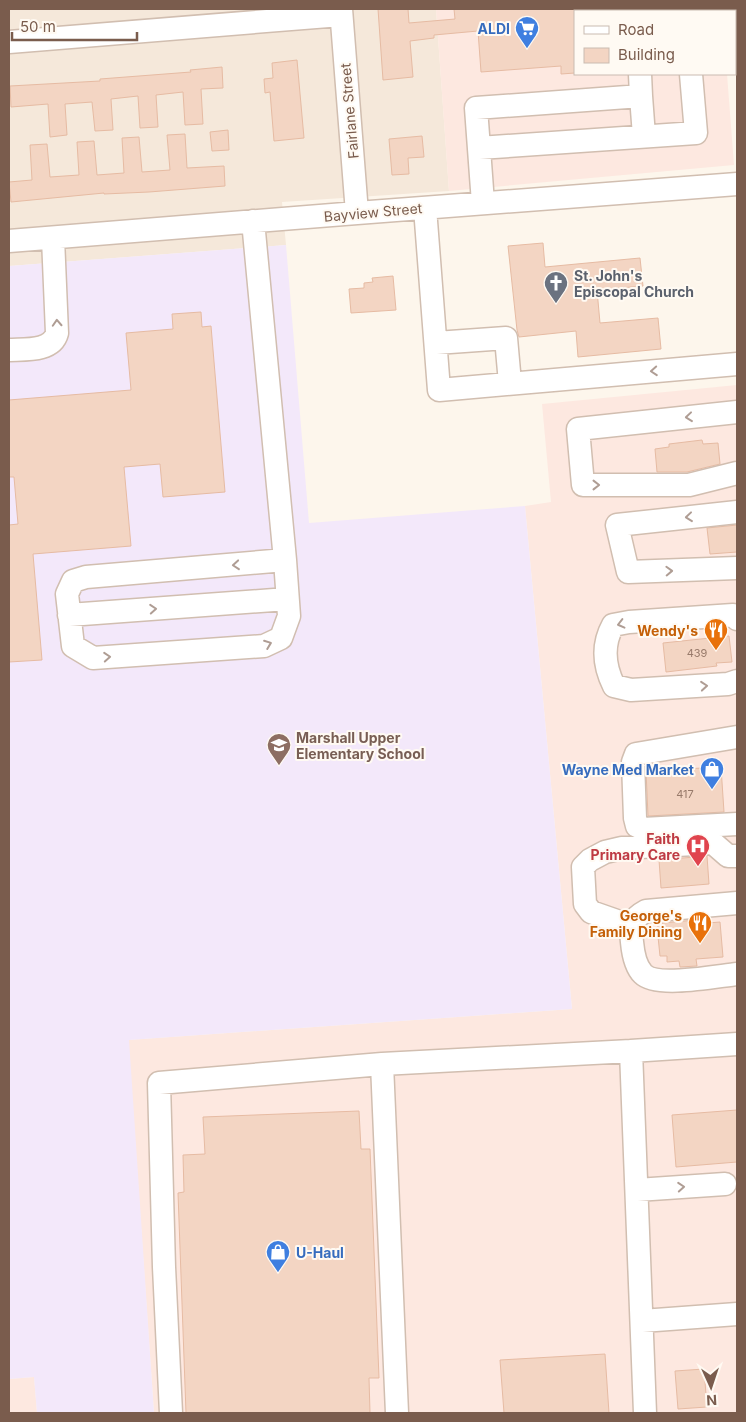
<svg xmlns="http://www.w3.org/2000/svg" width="746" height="1422" viewBox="0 0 746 1422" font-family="Inter,sans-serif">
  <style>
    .residential { fill: #f5e8da }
    .commercial { fill: #fde8e0 }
    .education { fill: #f3e8fa }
    .building { fill: #f3d5c3; stroke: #e6bba3 }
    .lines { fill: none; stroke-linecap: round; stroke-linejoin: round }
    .minor-casing { stroke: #d1beb0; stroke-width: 25 }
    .minor { stroke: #fff; stroke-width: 22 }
    .oneway { stroke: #af9d94 }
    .labels { text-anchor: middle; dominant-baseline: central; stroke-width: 4; stroke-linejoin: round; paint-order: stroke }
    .number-label { font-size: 11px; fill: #987a6a }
    .shop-label { font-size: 14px; font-weight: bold; fill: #366cbe; stroke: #fffaf3; text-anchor: end }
    .street-label { font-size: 14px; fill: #7a5c4d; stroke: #fffaf3 }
    .worship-label { font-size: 14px; font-weight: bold; fill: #5b616d; stroke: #fffaf3; text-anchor: start }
    .food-label { font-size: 14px; font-weight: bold; fill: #c56008; stroke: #fffaf3; text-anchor: end }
    .education-label { font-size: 14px; font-weight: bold; fill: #785e54; stroke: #fffaf3; text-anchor: start }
    .health-label { font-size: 14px; font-weight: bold; fill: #be3a42; stroke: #fffaf3; text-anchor: end }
  </style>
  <rect width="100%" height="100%" fill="#fdf6ec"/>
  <path class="residential" d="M9,9H436L449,191L282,202L286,245L9,266Z"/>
  <path class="commercial" d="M436,9H722V11H575V74H727L734,165L449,191Z
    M737,385V1413H154L128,1040L572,1009L525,506L551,502L542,404Z
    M34,1377L37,1413H9V1379Z"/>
  <path class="education" d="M286,245L309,523L525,506L572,1009L129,1040L154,1413H37L34,1377L9,1379V266Z"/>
  <path class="building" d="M378,9H408L409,23L455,19L454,9H575V73L561,74V66L481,72L478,31L434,35V38L410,41L413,77L383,80Z
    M297,60L304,138L274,141L270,92L265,93L264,79L273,78L272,63Z
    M222,67L223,88L201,89L203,124L185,125L183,92L156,95L158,127L140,128L138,96L111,99L113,130L95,131L92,102L65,104L67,135L50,137L48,104L11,107L10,86L100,81V79L191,72L190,70Z
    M228,130L229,150L212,151L210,132Z
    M185,134L187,168L224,166L225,186L149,192L104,194V193L11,202L9,182L32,180L30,145L47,144L50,177L79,175L77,142L94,141L97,175L124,173L122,138L139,137L142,172L170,170L167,135Z
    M422,136L424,157L408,158L409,174L392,175L389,139Z
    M543,243L545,267L640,258L643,286L597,290L600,323L658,318L661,349L578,357L576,331L519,337L517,330L508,246Z
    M393,276L396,310L351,313L349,289L364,288V283L373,282L372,278Z
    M201,312L202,327L211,326L225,492L163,497L160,464L124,467L131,546L33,554L42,660L9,662V525L18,524L14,477H9V400L131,390L126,333L173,329L172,314Z
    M702,440L703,444L718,443L720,464L687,472H657L655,449L669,447V444Z
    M737,525V552L710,554L707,528Z
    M729,636L732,662L716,663L717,666L666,672L663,643Z
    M721,767L724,812L648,816L646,771Z
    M707,856L709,884L661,888L659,860Z
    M707,919L708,923L720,922L723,957L696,959L697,966L680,967L679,961L667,962V956H660L657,927H662V923Z
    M737,1110V1162L676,1167L672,1115Z
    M359,1111L361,1149H370L379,1378H369L370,1413H186L178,1193L184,1192L183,1155L205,1154L203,1117Z
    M605,1354L609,1413H504L500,1360Z
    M704,1369L707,1407L678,1409L675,1371Z"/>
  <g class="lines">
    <g class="minor-casing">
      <path id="minor" d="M341,9L357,213
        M635,9V11
        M687,9V11
        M9,42L341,15
        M641,96L644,136
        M479,148L696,133L691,74
        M483,203L476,108L641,96L640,74
        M425,208L439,390L737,364
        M253,221L285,560L289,616L281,638L264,646L93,658L73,646L67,594L73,581L86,577L285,560
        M9,241L357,213L737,184
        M436,343L506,338L510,383
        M9,350C24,349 52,352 57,333L53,238
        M737,412L578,429L583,485H689L737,473
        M737,512L617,525L628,572L737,568
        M69,615L287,599
        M737,619L733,615L629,622L613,625C602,645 604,666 614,686L631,690L728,684L737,681
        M737,737L636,754L633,762L635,818L637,826L643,829L737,824
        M737,903L646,911C631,919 630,925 632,942C633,953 635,966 643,974C657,988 717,976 737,974
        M631,926L591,912L585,904L583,867L590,860L605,852L622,848L713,843L728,856H737
        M637,1190L725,1184
        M642,1321L737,1314
        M171,1413L164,1267L159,1083L382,1064
        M397,1413L382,1064L631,1051
        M645,1413L631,1051L737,1044"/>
    </g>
    <use href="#minor" class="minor"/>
  </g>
  <defs><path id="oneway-chevron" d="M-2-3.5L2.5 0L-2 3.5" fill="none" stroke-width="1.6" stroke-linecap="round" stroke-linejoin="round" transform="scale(1.25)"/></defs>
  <g class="oneway">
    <use href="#oneway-chevron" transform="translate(57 323) rotate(-93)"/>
    <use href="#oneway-chevron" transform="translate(654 371) rotate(176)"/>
    <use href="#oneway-chevron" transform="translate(689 417) rotate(174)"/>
    <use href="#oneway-chevron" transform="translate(596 485)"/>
    <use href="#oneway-chevron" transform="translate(689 517) rotate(174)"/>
    <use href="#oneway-chevron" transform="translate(236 565) rotate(175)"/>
    <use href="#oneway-chevron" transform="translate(669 571) rotate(-2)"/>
    <use href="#oneway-chevron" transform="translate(153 609) rotate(-4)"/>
    <use href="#oneway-chevron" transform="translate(621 624) rotate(166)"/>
    <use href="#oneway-chevron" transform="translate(268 644) rotate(-21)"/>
    <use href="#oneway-chevron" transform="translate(107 657) rotate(-4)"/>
    <use href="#oneway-chevron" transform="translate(704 686) rotate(-5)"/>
    <use href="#oneway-chevron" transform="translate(681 1187) rotate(-4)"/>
  </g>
  <defs>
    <g id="supermarket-pin" transform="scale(1.25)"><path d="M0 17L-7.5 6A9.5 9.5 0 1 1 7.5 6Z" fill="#3f7fe0" stroke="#fffaf3"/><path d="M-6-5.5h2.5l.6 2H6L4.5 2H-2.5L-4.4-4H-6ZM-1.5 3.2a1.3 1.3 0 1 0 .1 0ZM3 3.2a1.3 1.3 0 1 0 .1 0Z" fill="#fff"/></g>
    <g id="church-pin" transform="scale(1.25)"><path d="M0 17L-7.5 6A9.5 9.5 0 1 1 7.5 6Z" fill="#6b7280" stroke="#fffaf3"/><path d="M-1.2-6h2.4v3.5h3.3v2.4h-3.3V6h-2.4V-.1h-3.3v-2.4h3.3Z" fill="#fff"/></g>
    <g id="restaurant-pin" transform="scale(1.25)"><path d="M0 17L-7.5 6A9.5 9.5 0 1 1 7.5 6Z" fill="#e8710a" stroke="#fffaf3"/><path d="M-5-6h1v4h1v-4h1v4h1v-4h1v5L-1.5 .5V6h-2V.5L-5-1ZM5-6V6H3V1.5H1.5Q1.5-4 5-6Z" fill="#fff"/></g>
    <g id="school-pin" transform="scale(1.25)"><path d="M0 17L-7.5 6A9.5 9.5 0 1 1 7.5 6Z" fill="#8d6e63" stroke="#fffaf3"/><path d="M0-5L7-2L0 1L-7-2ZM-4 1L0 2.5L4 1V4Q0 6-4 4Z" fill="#fff"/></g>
    <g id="shop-pin" transform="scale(1.25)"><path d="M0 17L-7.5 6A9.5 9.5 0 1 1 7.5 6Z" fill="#3f7fe0" stroke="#fffaf3"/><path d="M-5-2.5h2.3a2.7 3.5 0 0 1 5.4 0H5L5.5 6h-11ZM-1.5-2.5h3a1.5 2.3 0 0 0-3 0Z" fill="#fff"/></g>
    <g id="hospital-pin" transform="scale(1.25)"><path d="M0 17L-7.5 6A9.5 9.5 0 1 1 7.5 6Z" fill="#e0444e" stroke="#fffaf3"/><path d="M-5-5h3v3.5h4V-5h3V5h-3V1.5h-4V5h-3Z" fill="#fff"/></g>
  </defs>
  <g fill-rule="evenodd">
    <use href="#supermarket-pin" x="527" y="28"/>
    <use href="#church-pin" x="556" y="283"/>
    <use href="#restaurant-pin" x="716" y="630"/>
    <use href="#school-pin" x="279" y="745"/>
    <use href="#shop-pin" x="712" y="769"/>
    <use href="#hospital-pin" x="698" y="846"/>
    <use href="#restaurant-pin" x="700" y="923"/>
    <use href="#shop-pin" x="278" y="1252"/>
  </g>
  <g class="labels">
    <g class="number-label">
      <text x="697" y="653">439</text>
      <text x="685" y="794">417</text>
    </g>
    <g class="shop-label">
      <text x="510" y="28">ALDI</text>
      <text x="694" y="769">Wayne Med Market</text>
      <text x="296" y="1252" text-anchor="start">U-Haul</text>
    </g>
    <g class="street-label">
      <text transform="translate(349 111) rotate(-95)">Fairlane Street</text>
      <text transform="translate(373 212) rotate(-5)">Bayview Street</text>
    </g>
    <g class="worship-label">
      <text x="574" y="275">St. John's<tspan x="574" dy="16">Episcopal Church</tspan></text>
    </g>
    <g class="food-label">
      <text x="698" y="630">Wendy's</text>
      <text x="682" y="915">George's<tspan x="682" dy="16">Family Dining</tspan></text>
    </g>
    <g class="education-label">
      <text x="296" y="737">Marshall Upper<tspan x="296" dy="16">Elementary School</tspan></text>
    </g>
    <g class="health-label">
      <text x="680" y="838">Faith<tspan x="680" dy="16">Primary Care</tspan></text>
    </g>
  </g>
  <rect width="746" height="1422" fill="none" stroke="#7a5c4d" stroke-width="20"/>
  <rect x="574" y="10" width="162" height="65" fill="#fffaf3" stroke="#cabbb1"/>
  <rect x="584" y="26" width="25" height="8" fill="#ffffff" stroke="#cabbb1"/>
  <text x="618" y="35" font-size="15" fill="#7a5c4d">Road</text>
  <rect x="584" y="48" width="25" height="15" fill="#f3d5c3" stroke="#cabbb1"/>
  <text x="618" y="60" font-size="15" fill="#7a5c4d">Building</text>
  <g transform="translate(711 1387) rotate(177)" stroke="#fffaf3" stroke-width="4" paint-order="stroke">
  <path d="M0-4L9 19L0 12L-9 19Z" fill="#7a5c4d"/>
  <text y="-8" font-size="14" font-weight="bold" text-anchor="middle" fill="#7a5c4d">N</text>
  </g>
  <path d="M12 32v8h125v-8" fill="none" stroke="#7a5c4d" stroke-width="2.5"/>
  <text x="20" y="32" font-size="15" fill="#7a5c4d" stroke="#fffaf3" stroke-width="4" paint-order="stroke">50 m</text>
</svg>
